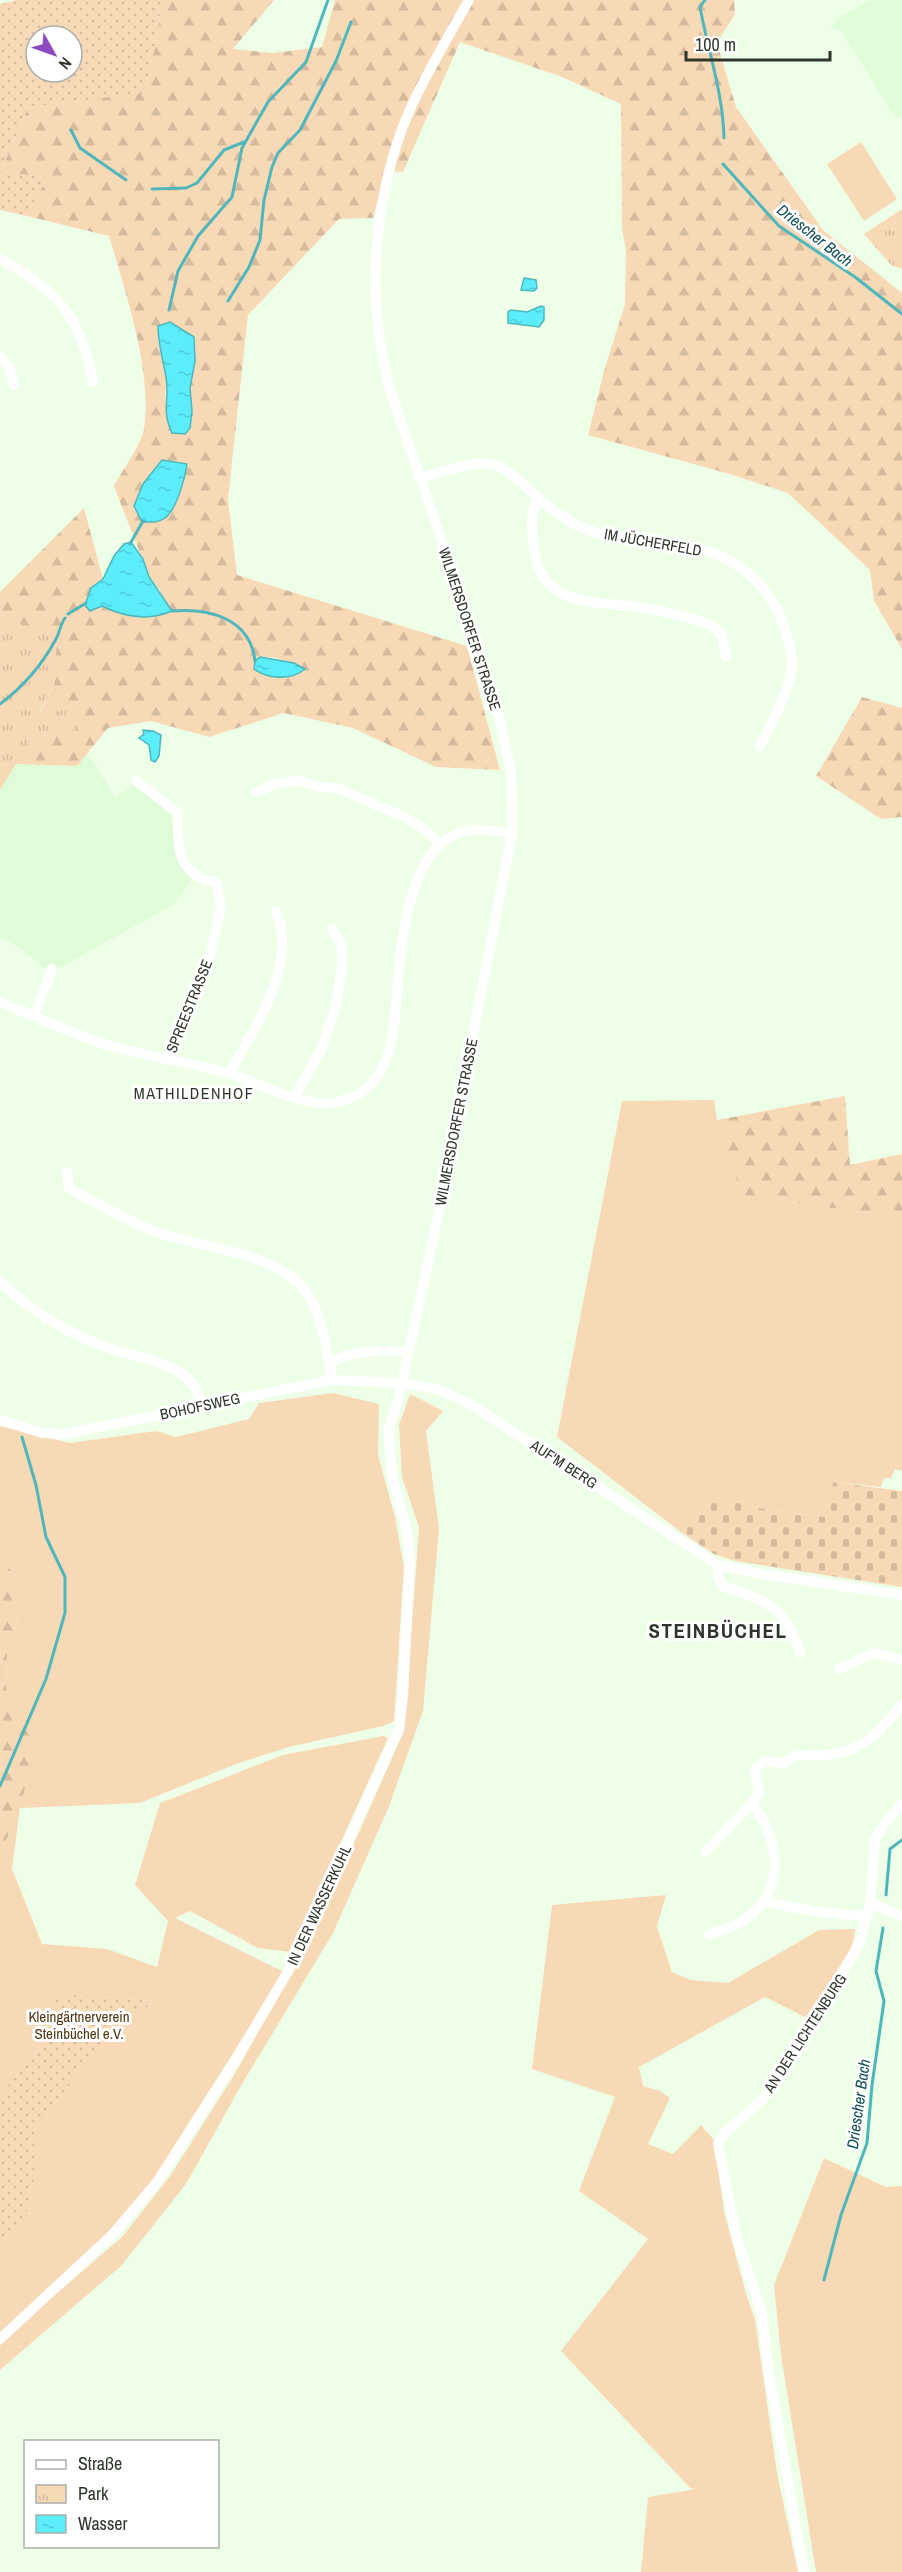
<svg xmlns="http://www.w3.org/2000/svg" width="902" height="2572" viewBox="0 0 902 2572" font-family="'Archivo Narrow',sans-serif">
  <style>
    .built { fill: #e0fbd7 }
    .grass { fill: #f8d9b6 }
    .forest { fill: url(#forest-firs); fill-rule: evenodd }
    .cemetery { fill: url(#cemetery-stones) }
    .park { fill: url(#park-tufts) }
    .garden { fill: url(#garden-dots); fill-rule: evenodd }
    .water { fill: url(#water-ripples); stroke: #4eb6bd; stroke-width: 1.5 }
    .lines { fill: none; stroke-linecap: round; stroke-linejoin: round }
    .stream { stroke: #4eb6bd; stroke-width: 3 }
    .minor { stroke: #fff; stroke-width: 10 }
    .labels { text-anchor: middle; dominant-baseline: central; stroke-width: 6; stroke-linejoin: round; paint-order: stroke }
    .street-label { font-size: 15px; fill: #2e362b; stroke: #fff }
    .park-label { font-size: 15px; fill: #503613; stroke: #fff }
    .water-label { font-size: 16px; font-style: italic; fill: #0f4f56; stroke: #fff }
    .neighbourhood-label { font-size: 16px; letter-spacing: 1.5px; fill: #2e362b; stroke: #fff }
    .district-label { font-size: 21px; font-weight: bold; letter-spacing: 1.5px; fill: #2e362b; stroke: #fff }
  </style>
  <defs>
    <pattern id="forest-firs" width="22" height="20" patternUnits="userSpaceOnUse" patternTransform="scale(1.5)"><rect width="22" height="20" fill="#f8d9b6"/><path d="M5 1l3.5 6h-7zM16 11l3.5 6h-7z" fill="#d5bb9d"/></pattern>
    <pattern id="cemetery-stones" width="16" height="16" patternUnits="userSpaceOnUse" patternTransform="scale(1.5)"><rect width="16" height="16" fill="#f8d9b6"/><path d="M2 7V4a2 2 0 0 1 4 0v3zM10 15v-3a2 2 0 0 1 4 0v3z" fill="#d5bb9d"/></pattern>
    <pattern id="park-tufts" width="24" height="20" patternUnits="userSpaceOnUse" patternTransform="scale(1.5)"><rect width="24" height="20" fill="#f8d9b6"/><path d="M3 7l-1-3M5 7V3M7 7l1-3M15 17l-1-3M17 17v-4M19 17l1-3" fill="none" stroke="#d5bb9d"/></pattern>
    <pattern id="garden-dots" width="8" height="8" patternUnits="userSpaceOnUse" patternTransform="scale(1.5)"><rect width="8" height="8" fill="#f8d9b6"/><path d="M2 2h.1M6 6h.1" fill="none" stroke="#d5bb9d" stroke-width="1.8" stroke-linecap="round"/></pattern>
    <pattern id="water-ripples" width="26" height="14" patternUnits="userSpaceOnUse" patternTransform="scale(1.5)"><rect width="26" height="14" fill="#5cedfc"/><path d="M2 4q2-2 4 0t4 0M15 11q2-2 4 0t4 0" fill="none" stroke="#50ccd8"/></pattern>
  </defs>
  <rect width="100%" height="100%" fill="#edffe7"/>
  <path class="built" d="M871,0H902V116L896,118L841,31L830,27L841,16Z
    M87,753L115,797L134,784L170,812L193,878L173,905L57,969L44,968L20,948L0,937V790L15,764L77,766Z"/>
  <path class="grass" d="M861,142L897,199L864,221L827,164Z
    M714,1100L717,1120L743,1195L902,1218V1471L895,1469L891,1478H884L881,1487L833,1482L828,1517L758,1508L709,1495L682,1533L557,1437L622,1101Z
    M333,1393L379,1404L378,1455L395,1517L404,1567L394,1721L383,1726L289,1747L236,1764L140,1803L20,1808L12,1869L42,1944L107,1949L157,1967L168,1921L135,1885L160,1803L283,1755L383,1736L388,1738L291,1952L258,1948L190,1911L175,1918L284,1972L150,2185L105,2239L0,2333V2245L24,2223L34,2132L112,2027L152,2004L150,2001L66,1994L56,2000L41,2045L0,2096V1855L20,1807L6,1696L7,1654L25,1596L10,1568L0,1575V1426L70,1443L156,1431L176,1437L249,1419L259,1403Z
    M410,1394L443,1411L426,1431L439,1529L423,1711L388,1809L333,1933L242,2084L186,2184L122,2265L0,2370V2346L5,2338L122,2237L170,2176L233,2077L317,1927L404,1731L419,1527L402,1477L399,1425Z
    M666,1895L657,1926L672,1972L691,1980L728,1983L819,1930L855,1929C853,1961 824,1992 807,2018L765,1997L639,2067L643,2086L660,2091L670,2098L648,2144L673,2154L701,2125L714,2140L724,2211L746,2294L755,2319L777,2473L798,2572H641L648,2497L696,2489L690,2488L561,2351L648,2239L579,2191L615,2097L532,2069L552,1905Z
    M824,2158L886,2187L902,2186V2572H816L781,2355L774,2285Z"/>
  <path class="forest" d="M161,0H274L233,49L273,53L322,47L335,0H734L735,14L717,43L736,107L823,230L902,293V649L874,601L870,570L788,493L726,473L588,435L604,371L625,304L626,250L622,229L621,104L562,77L460,42L403,172L386,171L373,218L339,219L248,315L228,499L237,575L467,646L500,770L436,767L353,728L284,713L209,737L151,721L108,728L77,766L15,764L32,738L76,729L39,715L55,682L20,624L0,630V592L84,508L103,579L102,606L137,617L160,616V590L149,577L114,486C122,471 141,445 144,429C153,372 125,291 109,236L27,216L47,178L1,171L28,107L144,92L158,34ZM195,361L190,388L192,411L185,434L172,433L165,396L167,380ZM179,463L186,464L181,491L167,517ZM260,657H272L294,663L298,675L287,678L264,675L255,661Z
    M862,697L902,708V817L881,819L816,776Z
    M845,1096L850,1165L902,1154V1218L742,1195L717,1120Z
    M10,1568L25,1596L7,1654L6,1696L42,1725L20,1807L0,1855V1575Z"/>
  <path class="cemetery" d="M833,1482L902,1491V1587L735,1561L714,1554L682,1533L709,1495L758,1508L827,1517Z"/>
  <path class="park" d="M902,209V269L891,265L864,234Z
    M20,624L57,637L55,682L39,714L63,702L73,715L77,729L32,738L0,790V630Z"/>
  <path class="garden" d="M17,0H161L158,34L144,93L28,107L1,171L47,178L27,216L0,210V4ZM36,36H72V72H36Z
    M66,1994L150,2001L152,2004L112,2028L34,2132L38,2160L24,2223L0,2245V2096L41,2045L56,2000Z"/>
  <path class="water" d="M524,278L536,280L537,288L534,291L521,290Z
    M541,306L544,307V320L539,327L508,323V312L511,310L527,312Z
    M170,322L194,337L195,361L190,388L192,411L190,428L185,434L172,433C161,409 170,400 166,377C163,359 158,344 158,326Z
    M162,460L187,464C185,478 177,509 165,518C158,523 150,522 142,522L134,506L143,484Z
    M131,542L143,559L149,577L172,611C149,621 124,617 102,606L90,611L85,605L91,588L103,579L114,556L124,544Z
    M260,657L294,663L305,669C291,681 268,679 254,669L255,661Z
    M143,730L153,731L161,735L159,756L155,762L151,760L149,745L139,738L144,734Z"/>
  <g class="lines">
    <path class="stream" d="M705,0L700,7C708,51 723,93 724,138
      M71,130L80,148L126,180
      M723,164L779,226L855,277L902,314
      M152,189L186,188L197,183L224,150L244,142
      M228,301L249,267L260,240L264,200L272,167L278,153L300,130L336,61L351,22
      M169,310L178,271L198,236L232,197L242,148L268,102L306,62L328,0
      M130,544L143,521
      M172,611C209,608 250,618 255,661
      M68,614L86,603
      M0,704C23,687 42,665 56,639C60,632 60,625 65,618
      M0,1786L46,1679L65,1613V1577L46,1537L36,1485L22,1437
      M886,1895L890,1849L902,1840
      M824,2280L841,2215L867,2143L872,2085L884,2001L876,1971L883,1928"/>
    <path class="minor" d="M0,259C58,290 81,317 93,382
      M0,356L9,367L14,385
      M419,478C441,473 468,461 490,464C509,467 525,487 538,498C553,511 569,523 588,530C623,543 664,539 700,549C745,560 777,595 788,639C790,647 793,657 792,666C790,691 771,723 760,746
      M538,499C529,514 532,531 534,548C540,606 591,601 636,607C653,609 670,613 686,617C700,621 713,624 722,635L726,657
      M136,781L178,813C177,845 177,877 216,882L221,906L211,953L203,978L167,1059
      M257,792L276,783L300,781L319,787L337,788L402,816L423,828L439,843
      M0,1002C36,1017 72,1034 110,1046C149,1057 190,1062 230,1074C260,1083 307,1110 338,1102C396,1089 394,1025 398,978C402,934 411,846 462,832C478,828 496,831 512,833
      M34,1016L52,969
      M229,1074C254,1028 299,965 276,911
      M295,1096L322,1048L336,1006L342,966V946L332,929
      M67,1172L69,1188C96,1203 122,1218 151,1230C198,1248 275,1250 306,1292C323,1316 327,1352 332,1380
      M0,1281C31,1312 72,1336 114,1350C138,1357 167,1361 187,1378C196,1385 198,1396 202,1406
      M329,1362C360,1350 376,1350 409,1352
      M0,1420L42,1433L64,1434L332,1380L402,1383L437,1389L472,1405L718,1565L761,1574L902,1595
      M718,1565V1577L723,1586C768,1602 785,1605 800,1653
      M839,1669L873,1653L902,1660
      M706,1851L752,1803
      M765,1902L814,1911L868,1917
      M870,1903L902,1916
      M709,1934C779,1919 793,1858 752,1803C764,1786 757,1791 755,1774L757,1766L765,1761L784,1763C798,1750 810,1757 828,1755C862,1752 883,1730 902,1704
      M0,2339L112,2235L157,2182L238,2056L290,1968L399,1729L403,1696L410,1560L407,1531L393,1480L388,1432L399,1397L433,1240L492,937L512,833V807L511,773L495,698L388,383C385,366 381,350 379,333C369,258 381,174 412,105C429,69 449,35 469,0
      M804,2572L769,2373L762,2313L737,2240L718,2144L724,2134L763,2099L859,1945L870,1903L875,1840L884,1824L902,1804"/>
  </g>
  <g class="labels">
    <g class="street-label">
      <text transform="translate(653 542) rotate(10)">IM JÜCHERFELD</text>
      <text transform="translate(470 629) rotate(72)">WILMERSDORFER STRASSE</text>
      <text transform="translate(189 1006) rotate(-68)">SPREESTRASSE</text>
      <text transform="translate(456 1122) rotate(-79)">WILMERSDORFER STRASSE</text>
      <text transform="translate(200 1406) rotate(-12)">BOHOFSWEG</text>
      <text transform="translate(564 1464) rotate(33)">AUF'M BERG</text>
      <text transform="translate(319 1905) rotate(-65)">IN DER WASSERKUHL</text>
      <text transform="translate(805 2033) rotate(-57)">AN DER LICHTENBURG</text>
    </g>
    <g class="park-label">
      <text x="79" y="2016">Kleingärtnerverein<tspan x="79" dy="17">Steinbüchel e.V.</tspan></text>
    </g>
    <g class="water-label">
      <text transform="translate(815 235) rotate(38)">Driescher Bach</text>
      <text transform="translate(858 2104) rotate(-82)">Driescher Bach</text>
    </g>
    <g class="neighbourhood-label">
      <text x="194" y="1093">MATHILDENHOF</text>
    </g>
    <g class="district-label">
      <text x="718" y="1630">STEINBÜCHEL</text>
    </g>
  </g>
  <rect x="24" y="2440" width="195" height="108" fill="#ffffff" stroke="#abafaa" stroke-width="1.5"/>
  <rect x="36" y="2460" width="30" height="9" fill="#ffffff" stroke="#abafaa" stroke-width="1.5"/>
  <text x="78" y="2470" font-size="18" fill="#2e362b">Straße</text>
  <rect x="36" y="2485" width="30" height="18" fill="url(#park-tufts)" stroke="#abafaa" stroke-width="1.5"/>
  <text x="78" y="2500" font-size="18" fill="#2e362b">Park</text>
  <rect x="36" y="2515" width="30" height="18" fill="url(#water-ripples)" stroke="#abafaa" stroke-width="1.5"/>
  <text x="78" y="2530" font-size="18" fill="#2e362b">Wasser</text>
  <g transform="translate(54 54) rotate(130)"><circle r="28" fill="#ffffff" stroke="#abafaa" stroke-width="1.5"/>
  <path d="M0-4.5L10 22L0 15L-10 22Z" fill="#8b4ac0"/>
  <text y="-9" font-size="16" font-weight="bold" text-anchor="middle" fill="#2e362b">N</text>
  </g>
  <path d="M686 51v9h144v-9" fill="none" stroke="#2e362b" stroke-width="3"/>
  <text x="695" y="51" font-size="18" fill="#2e362b" stroke="#ffffff" stroke-width="4.5" paint-order="stroke">100 m</text>
</svg>
